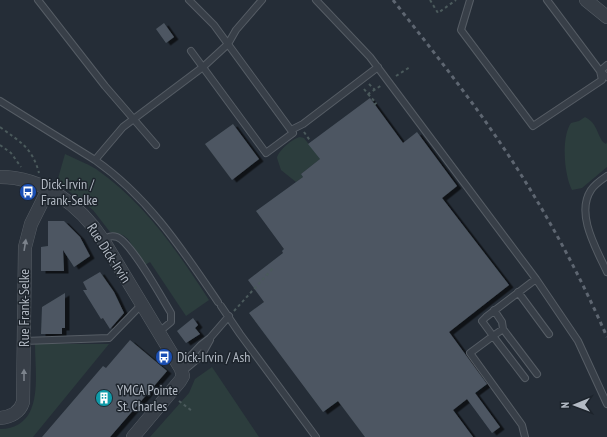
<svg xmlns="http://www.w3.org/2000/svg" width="607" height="437" viewBox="0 0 607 437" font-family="'PT Sans Narrow',sans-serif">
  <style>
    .green { fill: #2c3d3d }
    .building { fill: #4d5762; filter: url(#shadow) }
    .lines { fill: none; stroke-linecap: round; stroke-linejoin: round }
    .service-casing { stroke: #565d65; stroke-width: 8 }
    .minor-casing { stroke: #565d65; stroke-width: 14 }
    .path { stroke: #4b5a5c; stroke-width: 2; stroke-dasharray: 3 3; stroke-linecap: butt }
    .service { stroke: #383f48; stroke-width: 6 }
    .minor { stroke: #383f48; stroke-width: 13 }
    .rail { stroke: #5e6671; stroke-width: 3; stroke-dasharray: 4 4; stroke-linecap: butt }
    .oneway { fill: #7c838c }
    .labels { text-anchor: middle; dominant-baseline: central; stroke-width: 3; stroke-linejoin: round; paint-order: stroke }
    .poi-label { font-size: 14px; fill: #b3bac4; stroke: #1d242c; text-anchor: start }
    .street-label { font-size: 14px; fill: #b3bac4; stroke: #1d242c }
  </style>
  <defs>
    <filter id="shadow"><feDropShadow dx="4.5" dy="2.5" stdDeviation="0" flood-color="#0009"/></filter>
  </defs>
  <rect width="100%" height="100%" fill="#252d37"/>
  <path class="green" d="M585,117C597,123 596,132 603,142L606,144L607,142V167L582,188L572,190C564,175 561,137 571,123L579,121Z
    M300,137L304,138L320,159L301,174L303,177L296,182L281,170L277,158C278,151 293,138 300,137Z
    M65,154C75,159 86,163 96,169C145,203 177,251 209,300L186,316L150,262L145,265L128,239L123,235L110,232L93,210L57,182Z
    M35,344H109L33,437H0V429C45,428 35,375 35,344Z
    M212,367L259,437H150L189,393L195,379Z"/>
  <path class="building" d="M164,23L174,37L166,43L156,29Z
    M370,98L403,143L417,132L457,186L442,198L509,285L449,332L487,384L475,393L500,427L492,433L467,399L453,410L473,437H365L338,401L323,412L249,313L264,302L248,280L283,253L282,251L284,249L256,211L303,177L301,174L320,159L308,144Z
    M233,124L259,159L232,180L205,144Z
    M48,221H64L80,237L90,256L74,267L63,250L64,271H41V247L48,246Z
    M100,272L114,292L124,313L110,329L103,318L101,319L83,290H87L83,282Z
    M65,293V328H62V334H41L42,307Z
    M193,318L198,325L195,328L200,334L186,343L177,331Z
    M130,340L167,371L110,437H42L103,366L106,368Z"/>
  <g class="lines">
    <g class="service-casing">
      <path id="service" d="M38,0L105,86L156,145
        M189,0L214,25L293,133L266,153L191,51
        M316,0L370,57L536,279L578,341L607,404
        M470,0L461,30L533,126L602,80L600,71
        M547,0L600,71L607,77
        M600,71L607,65
        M0,101L95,160
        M291,130L303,124L378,67
        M607,176C601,180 595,184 591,190C575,214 597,250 607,272
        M103,240C108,237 111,235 117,237C131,242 162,298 171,313V322L159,332
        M518,292L549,334
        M218,302C182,249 148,197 95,160L123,127L203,67L228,44L236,30L262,0
        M221,306L240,334L316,437
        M494,310L502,322L503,329
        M24,341L109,338L142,304
        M180,367L201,345L210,338L229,316
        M182,372L201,356L210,340
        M525,378L493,336L503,329L537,374
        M525,437L522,425L470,353L493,336L482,321L486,317L536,279"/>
    </g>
    <g class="minor-casing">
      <path id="minor" d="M586,0L607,17
        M0,177C43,177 80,205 103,240L181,369L183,376L180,381L133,437
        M0,418C11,417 20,412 23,402L25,247L31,224L48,190"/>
    </g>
    <path class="path" d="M430,0L438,13L456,0
      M396,76L410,67
      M369,84L375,90
      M364,89L368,94L382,85
      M368,94L376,103L374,105
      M0,127C20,142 32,147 39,173
      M304,132L311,142
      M0,145L11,153L21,167
      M234,311L274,267
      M179,401L192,411"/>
    <use href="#service" class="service"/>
    <use href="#minor" class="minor"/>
    <path class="rail" d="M393,0C432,50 472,100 507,153C546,212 579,273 607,337"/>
  </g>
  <defs><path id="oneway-solid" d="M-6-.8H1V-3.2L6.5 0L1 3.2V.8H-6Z"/></defs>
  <g class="oneway">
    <use href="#oneway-solid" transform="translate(25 245) rotate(-81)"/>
    <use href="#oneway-solid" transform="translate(24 375) rotate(-90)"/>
  </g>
  <defs>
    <g id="bus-disc" transform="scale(0.9)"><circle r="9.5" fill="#1a4fb4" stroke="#1d242c"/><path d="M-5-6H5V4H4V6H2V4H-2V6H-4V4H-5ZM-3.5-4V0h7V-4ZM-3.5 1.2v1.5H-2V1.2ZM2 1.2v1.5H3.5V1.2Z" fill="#fff"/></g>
    <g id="building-disc" transform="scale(0.9)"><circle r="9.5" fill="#0f9aa8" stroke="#1d242c"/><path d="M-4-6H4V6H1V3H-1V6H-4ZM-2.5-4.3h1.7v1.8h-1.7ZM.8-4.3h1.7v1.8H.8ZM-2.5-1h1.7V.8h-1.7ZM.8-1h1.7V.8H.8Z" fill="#fff"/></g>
  </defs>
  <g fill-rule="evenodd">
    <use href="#bus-disc" x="28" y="192"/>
    <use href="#bus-disc" x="164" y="357"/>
    <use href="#building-disc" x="104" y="398"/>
  </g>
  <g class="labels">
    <g class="poi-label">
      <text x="41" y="184">Dick-Irvin /<tspan x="41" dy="16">Frank-Selke</tspan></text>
      <text x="177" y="357">Dick-Irvin / Ash</text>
      <text x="117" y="390">YMCA Pointe<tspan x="117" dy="16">St. Charles</tspan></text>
    </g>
    <g class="street-label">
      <text transform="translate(109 253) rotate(57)">Rue Dick-Irvin</text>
      <text transform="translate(24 308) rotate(-90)">Rue Frank-Selke</text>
    </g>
  </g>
  <g transform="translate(575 405) rotate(269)" stroke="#1d242c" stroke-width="3" paint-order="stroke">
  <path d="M0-3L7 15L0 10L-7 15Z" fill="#b3bac4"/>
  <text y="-6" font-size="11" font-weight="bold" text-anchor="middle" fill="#b3bac4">N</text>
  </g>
</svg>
